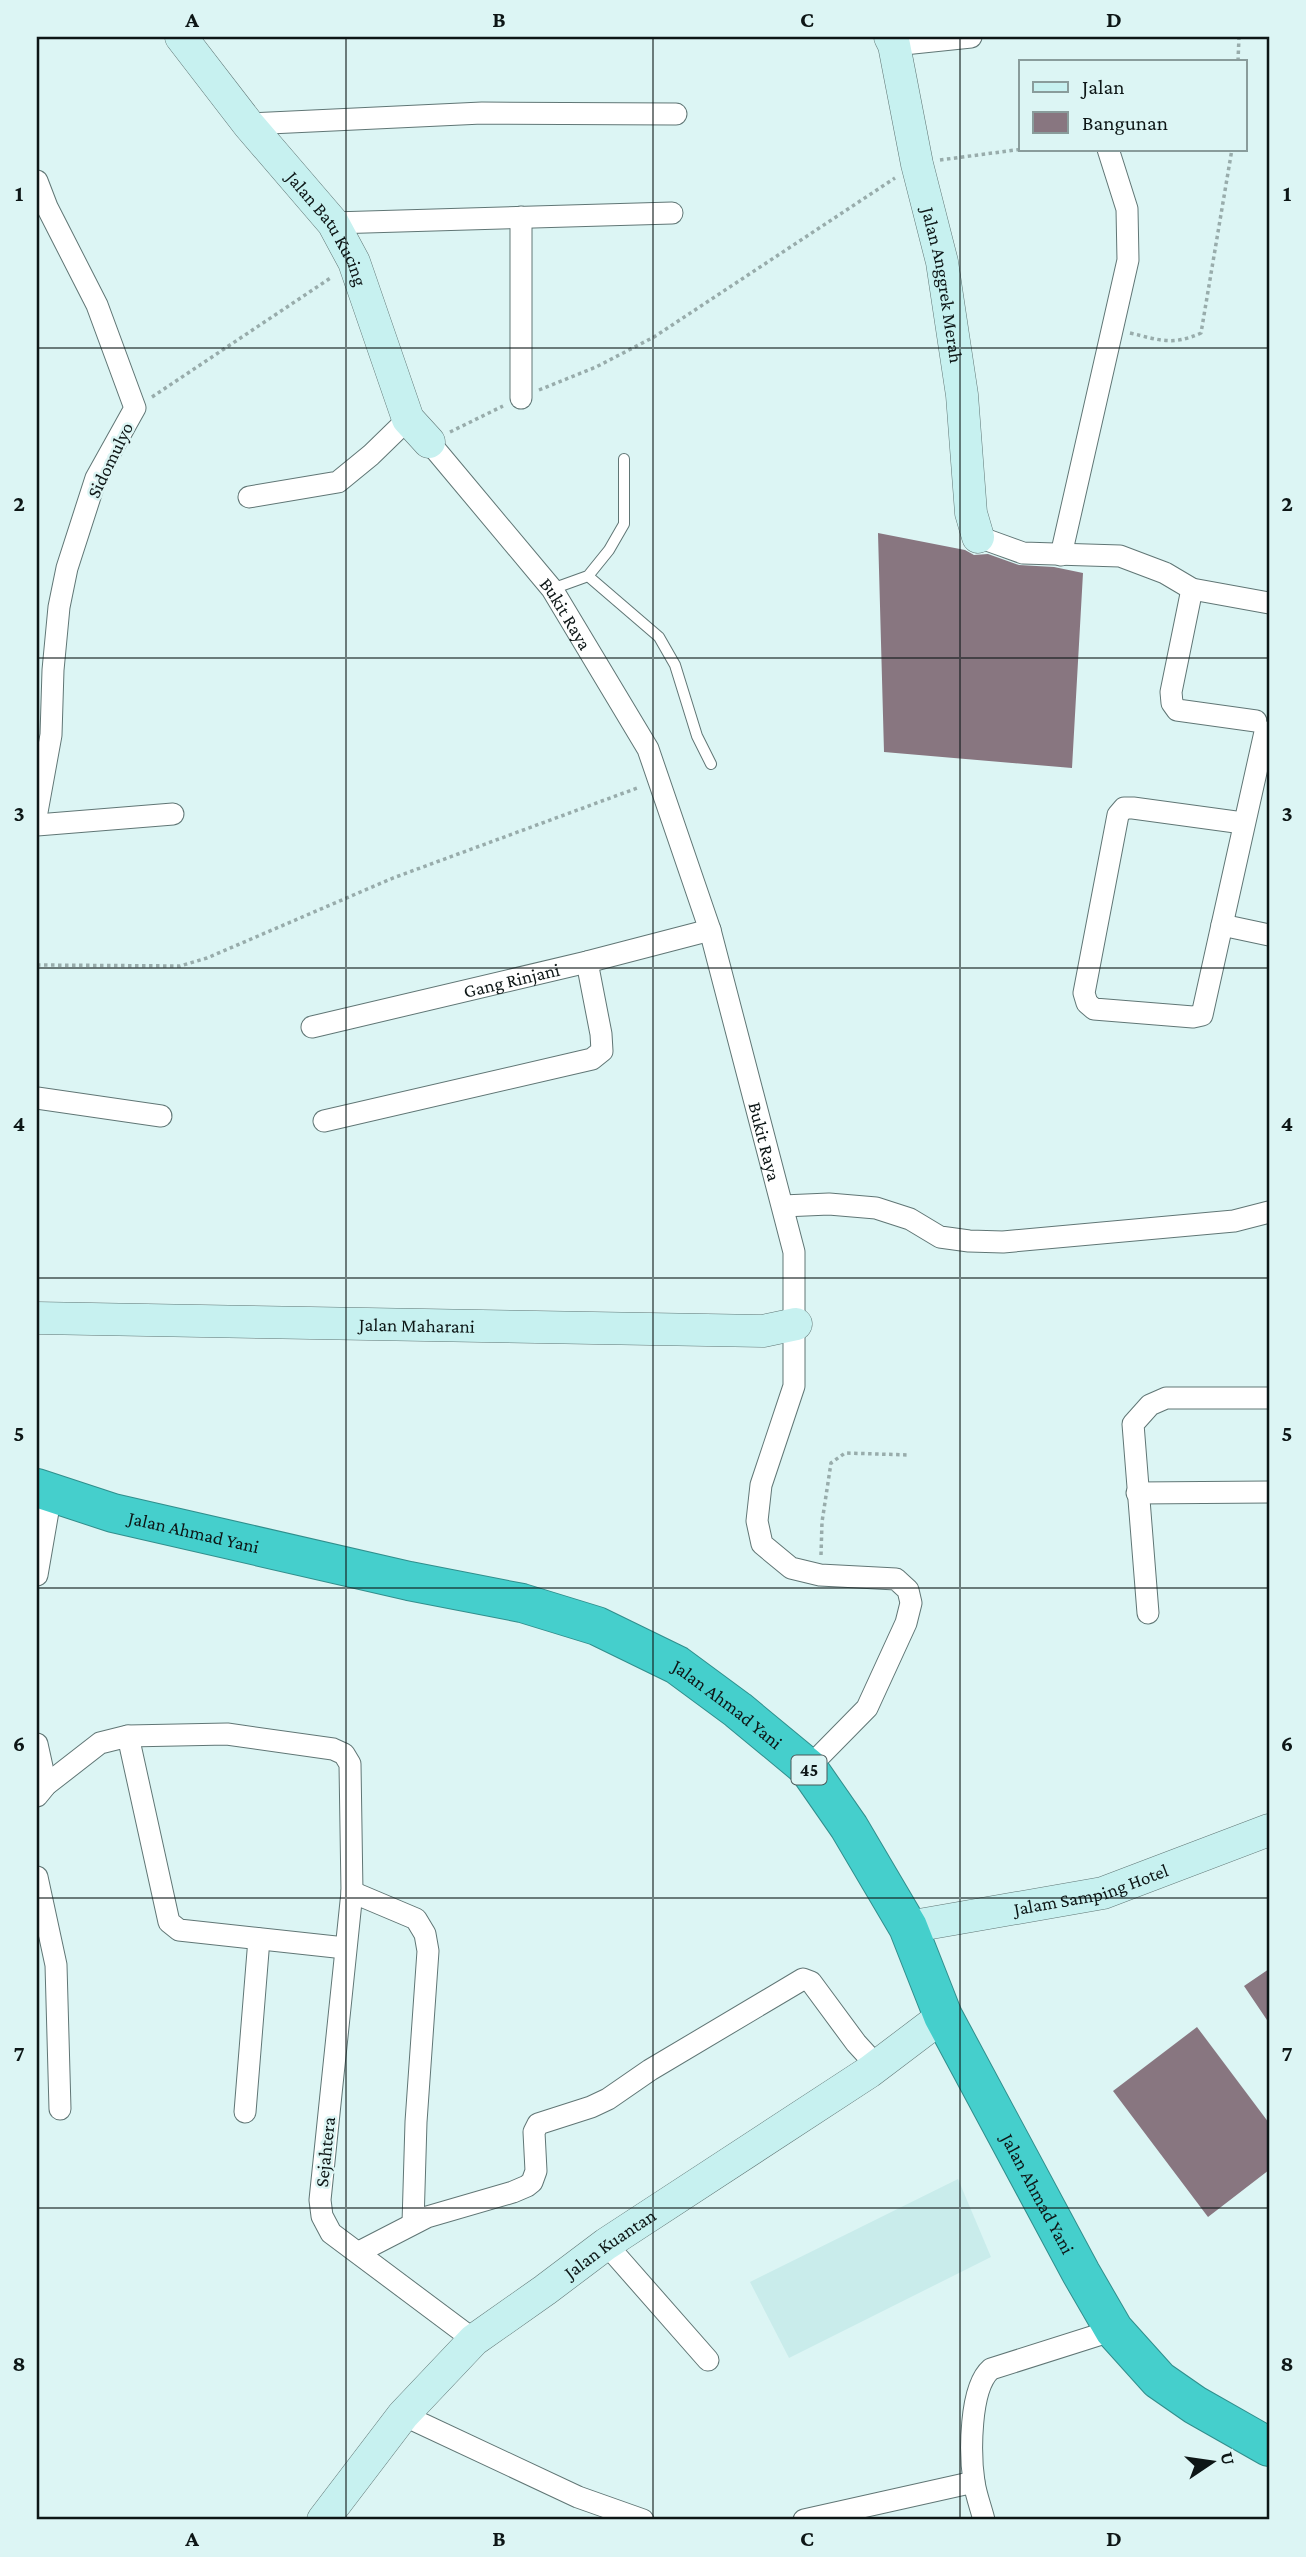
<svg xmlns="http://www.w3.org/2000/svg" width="1306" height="2557" viewBox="0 0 1306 2557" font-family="'Crimson Pro',serif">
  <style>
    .built { fill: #c9eceb }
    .building { fill: #887680 }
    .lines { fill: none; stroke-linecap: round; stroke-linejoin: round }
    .lane-casing { stroke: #607675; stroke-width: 12 }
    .street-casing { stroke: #607675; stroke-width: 23 }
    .secondary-casing { stroke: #607675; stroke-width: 33 }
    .highway-casing { stroke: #318e8c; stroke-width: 40 }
    .path { stroke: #98acab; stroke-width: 3.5; stroke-dasharray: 3.5 3.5; stroke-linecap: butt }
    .lane { stroke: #fff; stroke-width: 10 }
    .street { stroke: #fff; stroke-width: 21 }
    .secondary { stroke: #c7f1f0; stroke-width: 32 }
    .highway { stroke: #45cfcc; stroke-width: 38 }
    .grid { fill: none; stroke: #0d1616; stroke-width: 2; stroke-opacity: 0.55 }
    .labels { text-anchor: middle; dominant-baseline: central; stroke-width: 5; stroke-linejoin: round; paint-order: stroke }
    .shield { fill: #dcf5f4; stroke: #4b5959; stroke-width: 2 }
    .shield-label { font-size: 18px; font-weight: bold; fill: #0d1616 }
    .street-label { font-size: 19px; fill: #0d1616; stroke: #dcf5f4 }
    .neatline { fill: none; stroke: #0d1616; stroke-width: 2.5 }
    .grid-label { font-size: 23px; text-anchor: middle; font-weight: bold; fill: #0d1616 }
  </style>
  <rect width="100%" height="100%" fill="#dcf5f4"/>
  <path class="built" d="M958,2179L991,2257L789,2358L750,2282Z"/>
  <path class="building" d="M878,533L965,550L974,555L988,554L1019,565L1054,567L1083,573L1072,768L884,752Z
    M1269,1969V2023L1244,1986Z
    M1197,2027L1269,2123V2170L1208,2217L1113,2091Z"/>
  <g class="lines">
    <g class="lane-casing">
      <path id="lane" d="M588,576L609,550L624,524V459
        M552,589L588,576L659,637L675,665L697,736L711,764"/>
    </g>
    <g class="street-casing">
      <g id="street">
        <path d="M894,45L971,37"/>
        <path d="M248,124L482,113L676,114"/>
        <path d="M37,181L47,207L97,305L135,408L96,478L67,568L59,607L53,670L51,735L37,812"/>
        <path d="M521,217V398"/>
        <path d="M333,223L672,213"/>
        <path id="s1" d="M429,442L552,589L648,749L710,930L794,1252V1386L761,1485L757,1521L762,1544L791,1568L820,1575L896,1579L908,1590L911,1603L906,1623L867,1708L808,1768"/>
        <path d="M249,497L338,482L371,455L408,419"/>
        <path d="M987,540L1023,553L1120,556L1165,573L1192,589L1269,603"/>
        <path d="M1061,555L1128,260L1127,209L1108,149"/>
        <path d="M1192,589L1171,692L1172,703L1177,710L1256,721"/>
        <path d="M1243,823L1133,808H1124L1118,815L1084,993L1087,1003L1094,1009L1193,1017L1202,1015L1222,925L1269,935"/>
        <path d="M37,825L173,814"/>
        <path d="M1222,925L1265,732"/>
        <path id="s2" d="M312,1027L587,962L710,930"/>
        <path d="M37,1098L161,1116"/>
        <path d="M324,1121L592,1059L602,1051L601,1034L587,962"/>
        <path d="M783,1206L829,1204L876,1208L910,1219L940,1237L969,1241L1003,1242L1234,1221L1269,1212"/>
        <path d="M1137,1493L1269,1492"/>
        <path d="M37,1575L51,1494"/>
        <path d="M1148,1613L1133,1424L1150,1405L1166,1398H1269"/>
        <path d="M128,1736L169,1922L179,1930L345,1948"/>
        <path d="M37,1744L46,1785"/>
        <path d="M37,1796L46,1785L100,1743L128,1736L227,1734L333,1749L344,1754L350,1764L352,1892L320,2200L322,2216L331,2233L474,2340"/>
        <path d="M37,1877L56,1965L60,2109"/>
        <path d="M352,1892L416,1919L425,1934L428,1951L416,2122L413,2223"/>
        <path d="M245,2112L259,1939"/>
        <path d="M606,2244L708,2360"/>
        <path d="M359,2252L427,2217L513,2192L527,2186L532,2182L536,2171L534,2132L538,2124L591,2107L608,2099L650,2070L803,1979L811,1982L856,2043L877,2066"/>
        <path d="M403,2415L578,2497L643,2520"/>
        <path d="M804,2520L974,2482"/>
        <path d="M984,2520C981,2508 976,2495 974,2482C970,2455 969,2388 991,2369L1114,2330"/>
      </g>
    </g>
    <g class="secondary-casing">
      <g id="secondary">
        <path id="s3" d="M181,37L248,124L333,223L354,262L408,419L429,442"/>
        <path id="s4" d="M890,37L894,45L917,164L942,262L962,395L971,513L978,537"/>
        <path id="s5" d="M37,1318L763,1331L796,1324"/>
        <path id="s6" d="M908,1927L1103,1893L1269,1830"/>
        <path id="s7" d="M323,2520L403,2415L474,2340L545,2290L606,2244L869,2072L943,2016"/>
      </g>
    </g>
    <g class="highway-casing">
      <g id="highway">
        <path id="s8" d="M37,1488L113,1513L409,1581L522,1603L597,1626L677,1665L738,1710L808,1768L849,1827L908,1927L943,2016L1081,2273L1114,2330L1159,2380L1195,2405L1269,2447"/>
      </g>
    </g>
    <path class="path" d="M1238,61L1239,37
      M940,160L1023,149
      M1130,333C1160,340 1172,346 1201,333L1232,149
      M539,390L596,367L654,337L895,178
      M152,397L332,277
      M450,432L503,406
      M37,965L180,966L207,958L393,878L640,787
      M821,1555L822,1522L831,1463L845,1453L910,1455"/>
    <use href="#lane" class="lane"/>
    <use href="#street" class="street"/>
    <use href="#secondary" class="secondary"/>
    <use href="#highway" class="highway"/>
  </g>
  <path class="grid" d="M346,37V2520M653,37V2520M960,37V2520M37,348H1269M37,658H1269M37,968H1269M37,1278H1269M37,1588H1269M37,1898H1269M37,2208H1269"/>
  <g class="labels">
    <rect class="shield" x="791.5" y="1755.5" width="35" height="29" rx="5"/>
    <g class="shield-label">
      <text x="809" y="1770">45</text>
    </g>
    <g class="street-label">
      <text stroke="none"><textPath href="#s3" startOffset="242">Jalan Batu Kucing</textPath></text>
      <text stroke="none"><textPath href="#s4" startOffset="254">Jalan Anggrek Merah</textPath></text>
      <text transform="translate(110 460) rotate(-64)">Sidomulyo</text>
      <text stroke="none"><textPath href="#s1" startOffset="220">Bukit Raya</textPath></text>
      <text stroke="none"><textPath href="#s2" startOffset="205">Gang Rinjani</textPath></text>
      <text stroke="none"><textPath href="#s1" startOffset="788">Bukit Raya</textPath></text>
      <text stroke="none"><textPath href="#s5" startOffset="380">Jalan Maharani</textPath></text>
      <text stroke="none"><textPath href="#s8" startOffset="163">Jalan Ahmad Yani</textPath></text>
      <text stroke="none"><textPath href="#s8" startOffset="730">Jalan Ahmad Yani</textPath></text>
      <text stroke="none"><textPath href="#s6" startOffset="187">Jalam Samping Hotel</textPath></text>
      <text transform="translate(325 2152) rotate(-84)">Sejahtera</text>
      <text stroke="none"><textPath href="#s8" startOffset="1318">Jalan Ahmad Yani</textPath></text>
      <text stroke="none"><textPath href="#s7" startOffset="402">Jalan Kuantan</textPath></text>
    </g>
  </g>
  <rect width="1306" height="2557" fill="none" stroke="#dcf5f4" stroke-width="77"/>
  <rect x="1019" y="60" width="228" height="91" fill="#dcf5f4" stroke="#899c9b" stroke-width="2"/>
  <rect x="1033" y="82" width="35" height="10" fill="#c7f1f0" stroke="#899c9b" stroke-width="2"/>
  <text x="1082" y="94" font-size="21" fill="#0d1616">Jalan</text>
  <rect x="1033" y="112" width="35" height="21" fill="#887680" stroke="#899c9b" stroke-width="2"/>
  <text x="1082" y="130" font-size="21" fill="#0d1616">Bangunan</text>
  <g transform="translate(1212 2462) rotate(77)" stroke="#dcf5f4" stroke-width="5" paint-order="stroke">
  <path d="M0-5L12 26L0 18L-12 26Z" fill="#0d1616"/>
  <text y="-10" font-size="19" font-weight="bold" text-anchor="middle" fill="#0d1616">U</text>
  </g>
  <rect x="38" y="38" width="1230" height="2480" class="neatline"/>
  <g class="grid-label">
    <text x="192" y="27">A</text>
    <text x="499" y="27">B</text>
    <text x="807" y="27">C</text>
    <text x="1114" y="27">D</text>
    <text x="19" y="201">1</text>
    <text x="1287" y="201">1</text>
    <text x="19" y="511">2</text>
    <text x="1287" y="511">2</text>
    <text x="19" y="821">3</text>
    <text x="1287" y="821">3</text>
    <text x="19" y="1131">4</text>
    <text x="1287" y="1131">4</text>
    <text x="19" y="1441">5</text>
    <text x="1287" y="1441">5</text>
    <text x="19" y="1751">6</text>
    <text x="1287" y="1751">6</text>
    <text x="19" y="2061">7</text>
    <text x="1287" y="2061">7</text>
    <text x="19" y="2371">8</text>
    <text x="1287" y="2371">8</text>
    <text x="192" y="2546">A</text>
    <text x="499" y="2546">B</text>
    <text x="807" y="2546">C</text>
    <text x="1114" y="2546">D</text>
  </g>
</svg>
